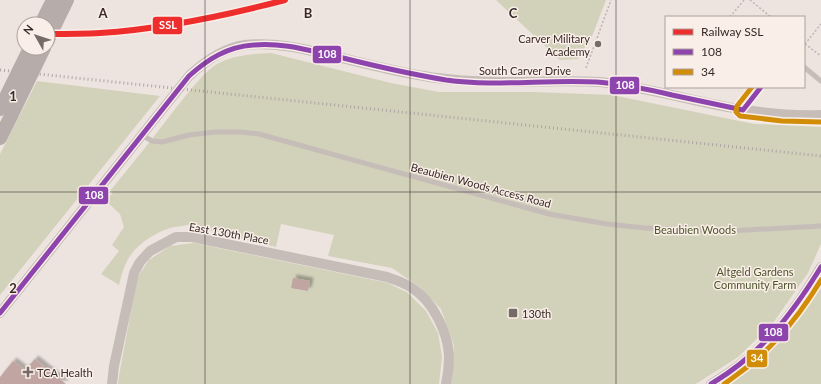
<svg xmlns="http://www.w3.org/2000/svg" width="821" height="384" viewBox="0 0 821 384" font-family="Lato,sans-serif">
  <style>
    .green { fill: #d2d1ba }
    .building { fill: #c1a5a2; filter: url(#shadow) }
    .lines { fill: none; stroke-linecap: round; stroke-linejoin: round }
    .path { stroke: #beb5b2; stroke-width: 1.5; stroke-dasharray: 2 2; stroke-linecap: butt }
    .lane { stroke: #c6bdb9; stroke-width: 5 }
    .street { stroke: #c6bdb9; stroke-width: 10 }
    .secondary { stroke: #b6adaa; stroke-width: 14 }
    .rail { stroke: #ada6a4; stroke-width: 3; stroke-dasharray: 1 3; stroke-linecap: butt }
    .secondary-bridge { stroke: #b6adaa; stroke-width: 14 }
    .bus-1-casing { stroke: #faeee8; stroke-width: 8 }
    .bus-2-casing { stroke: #faeee8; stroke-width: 8 }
    .bus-1 { stroke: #8e44ad; stroke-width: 5 }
    .bus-2 { stroke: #d18d08; stroke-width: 5 }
    .rail-1-casing { stroke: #faeee8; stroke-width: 9 }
    .rail-1 { stroke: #ee2e2d; stroke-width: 6 }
    .grid { fill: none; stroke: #372a28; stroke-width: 1; stroke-opacity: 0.55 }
    .poi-dot { fill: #776b68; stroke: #faeee8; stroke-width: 1.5 }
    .labels { text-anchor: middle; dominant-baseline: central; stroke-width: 3; stroke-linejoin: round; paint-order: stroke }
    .poi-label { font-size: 11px; fill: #372a28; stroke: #faeee8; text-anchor: start }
    .street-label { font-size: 11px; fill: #372a28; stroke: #faeee8 }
    .park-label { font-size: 11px; fill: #4d552b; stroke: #faeee8 }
    .grid-label { font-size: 13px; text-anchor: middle; font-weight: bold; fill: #372a28; stroke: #faeee8; stroke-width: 3; stroke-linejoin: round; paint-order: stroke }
    .line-badge { stroke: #faeee8; stroke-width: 1.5 }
    .badge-label { font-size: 11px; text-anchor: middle; font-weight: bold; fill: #fff }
  </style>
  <defs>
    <filter id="shadow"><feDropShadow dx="3.5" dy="-3.5" stdDeviation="1" flood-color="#0004"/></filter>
  </defs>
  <rect width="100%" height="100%" fill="#ede4e0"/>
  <path class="green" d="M496,0H606L593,34L578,59L560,60Z
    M271,53L391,83L439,92H534L612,95L754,124L821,127V244L808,273L773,323L738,357L699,382L695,384H451L454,346L441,309L421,288L392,268L328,256L334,235L281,224L276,247L188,225C184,226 179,226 175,227C158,230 135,245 127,261C123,269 121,277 119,285L101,274L119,251L112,245L124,227L120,214L106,201L113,192L110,191C132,164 154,137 175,109C186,96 201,75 214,66C230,55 252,54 271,53Z
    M37,81L160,96L0,295V154Z
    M194,243L388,283L408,293L426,311L438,333L442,357L439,384H118L119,376L137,278L149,260L170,246Z
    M821,281V384H723C757,364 786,335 808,302C812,295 817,289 821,281Z"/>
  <path class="building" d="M293,278L310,281L308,291L291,288Z
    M35,359L66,384H0V377L13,361L25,370Z"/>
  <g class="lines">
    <path class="path" d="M750,0L771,17
      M730,17L744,0
      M805,44L821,24
      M805,44L821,56
      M586,68L611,0"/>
    <path class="lane" d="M804,67L821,81
      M743,110L761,87
      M142,135L152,141L162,142L189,135L215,132H241L259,134L549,214L607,224L645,228L729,231L821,226"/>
    <path class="street" d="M0,313L189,76C205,61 223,48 245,45C274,42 301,48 329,55C360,62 392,71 424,76C452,81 480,82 508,82C539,82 569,80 599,82C649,87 697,103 746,110C771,114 796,116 821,115
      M112,384L114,366L134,273L140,262L150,251L176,237H192L387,277C396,280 405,283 412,288C433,301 448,333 449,356C449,366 448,375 446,384
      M711,384C737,369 762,348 781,325C796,307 809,287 821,267"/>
    <path class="secondary" d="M41,24L53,0
      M48,39L67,0
      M0,138L11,116"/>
    <path class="rail" d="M0,70L821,156"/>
    <path class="secondary-bridge" d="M0,109L30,48
      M11,116L44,48"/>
    <g class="bus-1-casing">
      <path id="bus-1" d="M0,313L189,76C208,59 227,47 253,45C282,42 311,51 339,57C375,66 410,74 446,80C496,87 547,79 597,82C623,84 647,89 672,95C695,100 719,105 743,110L761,87
        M711,384C761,354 791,316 821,267"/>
    </g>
    <g class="bus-2-casing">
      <path id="bus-2" d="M752,87L737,106L736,112L740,116L782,121L821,122
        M724,384C766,356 795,323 821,280"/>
    </g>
    <use href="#bus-1" class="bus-1"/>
    <use href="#bus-2" class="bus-2"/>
    <g class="rail-1-casing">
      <path id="rail-1" d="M48,34C65,34 83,34 100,33C162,29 224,16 285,0"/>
    </g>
    <use href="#rail-1" class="rail-1"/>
  </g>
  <path class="grid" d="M205,0V384M410,0V384M616,0V384M0,192H821"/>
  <g class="poi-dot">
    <circle cx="598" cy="44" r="4"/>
    <rect x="508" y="308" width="10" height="10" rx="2"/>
    <path d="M26 366h4v4h4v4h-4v4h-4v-4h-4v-4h4z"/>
  </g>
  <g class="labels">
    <g class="poi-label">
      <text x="590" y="38" text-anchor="end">Carver Military<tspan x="590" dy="13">Academy</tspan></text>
      <text x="522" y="313">130th</text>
      <text x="37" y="372">TCA Health</text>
    </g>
    <g class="street-label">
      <text x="525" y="70">South Carver Drive</text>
      <text transform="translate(481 185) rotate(15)">Beaubien Woods Access Road</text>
      <text transform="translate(229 233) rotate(10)">East 130th Place</text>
    </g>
    <g class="park-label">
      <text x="695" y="229">Beaubien Woods</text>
      <text x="755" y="271">Altgeld Gardens<tspan x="755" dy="13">Community Farm</tspan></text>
    </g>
  </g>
  <g class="grid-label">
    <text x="103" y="18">A</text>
    <text x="308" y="18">B</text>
    <text x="513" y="18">C</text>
    <text x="13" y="101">1</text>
    <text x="13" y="293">2</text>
  </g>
  <g class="line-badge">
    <rect x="152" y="16" width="31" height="19" rx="4" fill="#ee2e2d"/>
    <rect x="312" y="45" width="30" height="19" rx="4" fill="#8e44ad"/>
    <rect x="609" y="76" width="31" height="19" rx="4" fill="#8e44ad"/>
    <rect x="78" y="186" width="31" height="19" rx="4" fill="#8e44ad"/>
    <rect x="758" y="323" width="31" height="19" rx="4" fill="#8e44ad"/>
    <rect x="746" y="349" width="22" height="19" rx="4" fill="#d18d08"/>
  </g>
  <g class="badge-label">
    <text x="168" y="29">SSL</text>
    <text x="327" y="58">108</text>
    <text x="625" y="89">108</text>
    <text x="94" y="199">108</text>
    <text x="773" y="336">108</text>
    <text x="757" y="362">34</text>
  </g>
  <rect x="665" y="16" width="140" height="72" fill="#faeee8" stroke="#aca09b"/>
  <rect x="673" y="29" width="20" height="6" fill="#ee2e2d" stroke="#aca09b"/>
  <text x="701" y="36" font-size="12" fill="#372a28">Railway SSL</text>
  <rect x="673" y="49" width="20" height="6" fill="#8e44ad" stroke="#aca09b"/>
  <text x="701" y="56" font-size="12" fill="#372a28">108</text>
  <rect x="673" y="69" width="20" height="6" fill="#d18d08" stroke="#aca09b"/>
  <text x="701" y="76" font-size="12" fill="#372a28">34</text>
  <g transform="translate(36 36) rotate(309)"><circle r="19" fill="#faeee8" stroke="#aca09b"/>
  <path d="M0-3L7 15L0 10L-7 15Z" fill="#776b68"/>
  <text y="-6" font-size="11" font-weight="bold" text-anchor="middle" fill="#372a28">N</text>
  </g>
</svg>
